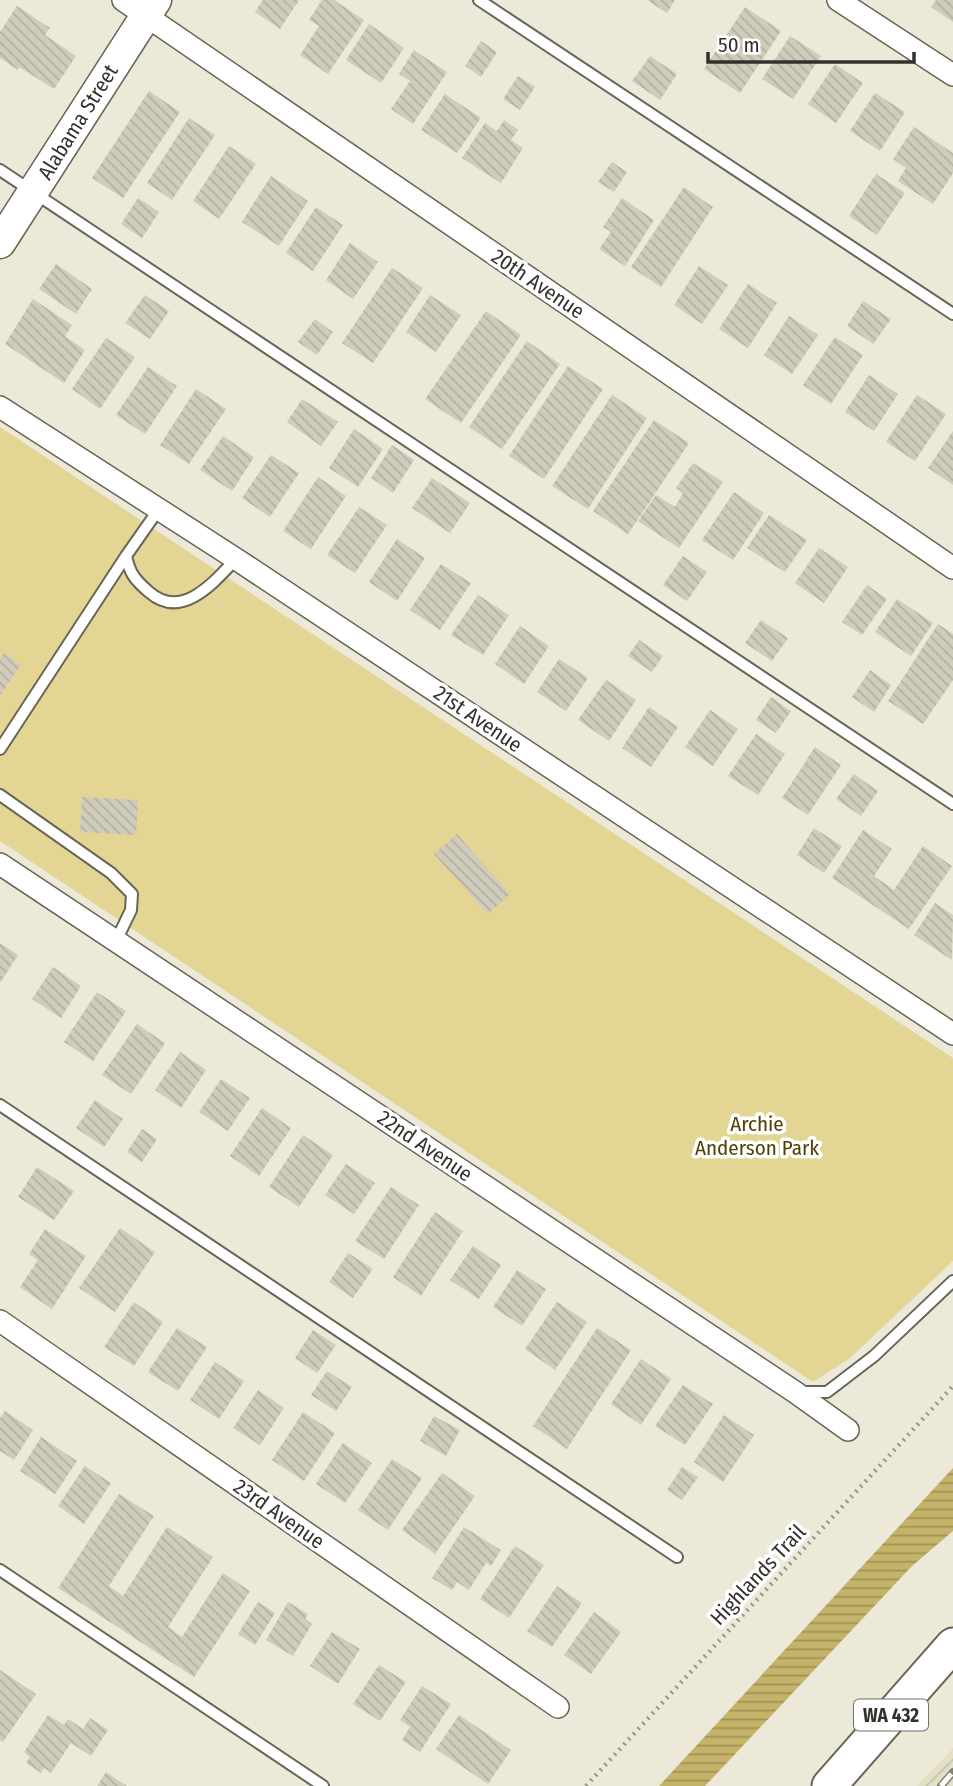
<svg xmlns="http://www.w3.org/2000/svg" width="953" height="1786" viewBox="0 0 953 1786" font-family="'Fira Sans Condensed',sans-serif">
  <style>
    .industrial { fill: url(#industrial-furrows) }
    .park { fill: #e3d593 }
    .water { fill: url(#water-rules) }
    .building { fill: url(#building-back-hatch) }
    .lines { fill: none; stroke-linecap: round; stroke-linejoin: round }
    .lane-casing { stroke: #686556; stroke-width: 14 }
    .street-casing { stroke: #686556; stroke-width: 24 }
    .secondary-casing { stroke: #686556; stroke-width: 33 }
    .primary-casing { stroke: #686556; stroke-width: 37 }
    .path { stroke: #9a978b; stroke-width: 4.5; stroke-dasharray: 2 5; stroke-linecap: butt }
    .lane { stroke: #fff; stroke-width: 10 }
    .street { stroke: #fff; stroke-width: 21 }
    .secondary { stroke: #fff; stroke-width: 30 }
    .primary { stroke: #fff; stroke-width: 33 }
    .rail-casing { stroke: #838176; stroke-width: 8 }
    .rail { stroke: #fff; stroke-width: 5; stroke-dasharray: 16; stroke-linecap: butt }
    .labels { text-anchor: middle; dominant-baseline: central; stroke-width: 7; stroke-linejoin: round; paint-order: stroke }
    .shield { fill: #fff; stroke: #706f6b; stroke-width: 2 }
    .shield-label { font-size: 19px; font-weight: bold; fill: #32312b }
    .street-label { font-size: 21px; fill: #32312b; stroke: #fff }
    .park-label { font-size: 21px; fill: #4e4204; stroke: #fff }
  </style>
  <defs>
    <pattern id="industrial-furrows" width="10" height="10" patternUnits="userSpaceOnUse" patternTransform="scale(1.75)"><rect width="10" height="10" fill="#e4dfc7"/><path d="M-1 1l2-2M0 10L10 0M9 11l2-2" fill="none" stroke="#c4c0ab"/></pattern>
    <pattern id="water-rules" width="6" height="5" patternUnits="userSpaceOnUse" patternTransform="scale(1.75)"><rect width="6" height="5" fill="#c4b369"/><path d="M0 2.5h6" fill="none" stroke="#a09257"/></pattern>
    <pattern id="building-back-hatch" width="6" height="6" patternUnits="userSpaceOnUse" patternTransform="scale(1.75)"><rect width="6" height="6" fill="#d0ccbc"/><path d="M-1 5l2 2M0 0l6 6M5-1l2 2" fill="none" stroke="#b3b0a2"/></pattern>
  </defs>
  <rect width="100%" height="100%" fill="#ede9d8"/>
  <path class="industrial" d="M953,1748V1786H917Z"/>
  <path class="park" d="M0,427L953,1058V1261L850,1358L813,1382L0,841Z"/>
  <path class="water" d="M953,1468V1531L912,1566L705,1786H659Z"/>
  <path class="building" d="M263,0H299L280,29L255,12Z
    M322,0H334L364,20L328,74L300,55L319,26L309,20Z
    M647,0H675L667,13Z
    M936,0H953V22L931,7Z
    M17,6L50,28L45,35L76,56L54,89L19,67L18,70L0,58V32Z
    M745,7L781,31L740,93L704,69Z
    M369,24L404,48L381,83L346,60Z
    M790,36L821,56L793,99L762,79Z
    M481,41L497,52L481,77L465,66Z
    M414,50L447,72L413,124L391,109L410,81L399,74Z
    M650,56L677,74L660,100L632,81Z
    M835,64L863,83L836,123L808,104Z
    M518,76L535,87L520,110L503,99Z
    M149,91L180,112L123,198L92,178Z
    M875,93L905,112L880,151L850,131Z
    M445,94L481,118L457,153L421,130Z
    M189,118L215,135L172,200L147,183Z
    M504,120L518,130L511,140L523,148L501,183L462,158L485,123L497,131Z
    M914,127L953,153V173L933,204L898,181L906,168L893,159Z
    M229,146L256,164L219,219L193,201Z
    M612,162L627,172L614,192L598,182Z
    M876,174L905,193L877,235L849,216Z
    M271,176L308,201L279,246L242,222Z
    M684,187L713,207L661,287L631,267Z
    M138,198L159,212L142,238L121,224Z
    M622,198L654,220L625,266L599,249L611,232L603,227Z
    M316,207L343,225L313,271L286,253Z
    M350,243L378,262L353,299L326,280Z
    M56,264L92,289L76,314L39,289Z
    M699,266L728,285L702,324L674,305Z
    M392,268L423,288L373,363L342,343Z
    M748,284L777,303L748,348L719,329Z
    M145,295L169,311L150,339L125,323Z
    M430,295L461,315L436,352L406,332Z
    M33,299L72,325L65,336L85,350L64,383L5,344Z
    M863,301L891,319L873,344L847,326Z
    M486,311L521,335L461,423L425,399Z
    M789,316L818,335L792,374L764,355Z
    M315,319L333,332L317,355L298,342Z
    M835,337L863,355L831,404L803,385Z
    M106,338L135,357L100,409L72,389Z
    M527,341L560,364L502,449L469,427Z
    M568,366L603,389L544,479L509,456Z
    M148,367L177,386L145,434L116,415Z
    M869,375L898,394L874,431L845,412Z
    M196,389L226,409L189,464L160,445Z
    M612,395L647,418L588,509L552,486Z
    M917,395L946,414L915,461L886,442Z
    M302,399L338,422L321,446L287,422Z
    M654,420L689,443L628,534L593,511Z
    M354,429L383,449L358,487L329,468Z
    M953,431V485L928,468Z
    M223,436L254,457L232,491L200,470Z
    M392,445L414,460L393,493L371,478Z
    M271,455L299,473L270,517L242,498Z
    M693,463L723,482L679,548L638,521L656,495L675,507L683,493L676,488Z
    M318,477L346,496L311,549L283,531Z
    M432,478L470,503L450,533L412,508Z
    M734,492L764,513L733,560L702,540Z
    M359,507L387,525L355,573L327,555Z
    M769,515L807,540L785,572L747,548Z
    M397,539L425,558L397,601L369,582Z
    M819,548L848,567L824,603L795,583Z
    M683,556L707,572L687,601L663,585Z
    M441,564L471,583L440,630L410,610Z
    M867,585L887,599L862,635L842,622Z
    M478,595L509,615L483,655L451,635Z
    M897,599L933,623L911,656L875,632Z
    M761,620L788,638L772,661L745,643Z
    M938,624L953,634V680L923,724L888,701Z
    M520,626L549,646L524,684L495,664Z
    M639,640L663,656L652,672L628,656Z
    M4,653L21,665L0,695V659Z
    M559,659L588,678L566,711L537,692Z
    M870,670L891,685L874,712L852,697Z
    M606,680L636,700L609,741L578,720Z
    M771,697L791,711L776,733L756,720Z
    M649,707L678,727L651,767L622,748Z
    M710,710L738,729L713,766L685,747Z
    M756,734L785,754L758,795L728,776Z
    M815,747L841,765L808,815L782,798Z
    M854,774L878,791L861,816L836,799Z
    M82,797L138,800L136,835L80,832Z
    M814,828L842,846L824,873L797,855Z
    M863,830L892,849L874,876L894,890L923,846L952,866L909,929L832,878Z
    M457,834L510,894L488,914L434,854Z
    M935,903L953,915L952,960L914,935Z
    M0,943L18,955L0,983Z
    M53,967L81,986L61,1018L32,999Z
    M97,992L126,1011L93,1061L64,1042Z
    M137,1024L165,1043L131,1094L102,1075Z
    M180,1052L206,1070L181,1108L155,1090Z
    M221,1079L250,1098L228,1131L199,1112Z
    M95,1100L123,1119L104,1147L76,1128Z
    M262,1108L291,1128L259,1176L230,1156Z
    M142,1129L157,1139L142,1162L127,1152Z
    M303,1135L333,1155L299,1207L269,1187Z
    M346,1164L375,1183L354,1214L325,1195Z
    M37,1167L74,1191L54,1220L18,1197Z
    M391,1187L419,1205L384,1259L355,1241Z
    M435,1212L463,1231L421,1296L393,1277Z
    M120,1228L155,1252L115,1312L79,1288Z
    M45,1229L86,1256L52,1309L20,1287L38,1260L29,1254Z
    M473,1246L501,1265L479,1299L450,1280Z
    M348,1253L373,1269L353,1298L329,1282Z
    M517,1270L546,1289L522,1326L493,1307Z
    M134,1302L163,1322L134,1366L104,1347Z
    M557,1302L587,1322L555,1370L525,1349Z
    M177,1328L207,1347L178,1391L148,1372Z
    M597,1328L631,1350L567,1449L533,1426Z
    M313,1330L336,1345L317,1373L295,1358Z
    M641,1359L671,1379L641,1425L611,1404Z
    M215,1362L244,1381L219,1419L190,1400Z
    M327,1371L352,1387L336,1411L311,1395Z
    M683,1385L713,1404L685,1445L655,1426Z
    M258,1390L284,1408L260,1445L233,1428Z
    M5,1411L33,1430L14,1460L0,1451V1418Z
    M303,1412L335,1433L304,1481L272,1460Z
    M724,1415L754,1435L723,1482L694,1462Z
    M434,1416L460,1430L446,1456L420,1441Z
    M41,1437L77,1461L55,1494L20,1471Z
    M343,1443L372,1463L345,1503L316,1484Z
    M392,1459L422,1478L388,1530L358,1510Z
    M85,1466L111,1483L84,1524L58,1506Z
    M682,1467L698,1477L682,1500L667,1490Z
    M442,1473L475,1496L435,1554L402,1530Z
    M119,1494L154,1516L109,1586L123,1596L167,1527L213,1557L168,1627L182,1637L223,1573L250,1591L194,1677L58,1588Z
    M464,1527L501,1550L491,1566L486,1563L469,1590L457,1582L452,1590L432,1578Z
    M515,1546L544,1565L509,1618L480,1599Z
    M557,1586L582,1603L552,1647L527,1631Z
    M258,1602L275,1613L255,1645L238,1634Z
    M288,1602L308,1614L305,1619L312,1624L293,1656L266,1640Z
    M594,1612L621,1632L591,1674L564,1655Z
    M332,1632L360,1649L338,1684L310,1666Z
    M379,1665L406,1682L380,1721L353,1704Z
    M0,1670L36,1694L3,1742L0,1740Z
    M422,1686L451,1704L420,1752L402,1740L410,1727L400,1720Z
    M48,1715L64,1725L68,1719L83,1729L90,1718L108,1730L91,1756L71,1743L51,1773L44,1768L41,1773L26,1763L30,1757L24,1752Z
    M459,1715L511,1750L488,1784L436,1749Z
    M106,1772L127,1786H97Z"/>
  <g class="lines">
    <g class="lane-casing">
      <path id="lane" d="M479,0L953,314
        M0,170L953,804
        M159,509L126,556C130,574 135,580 149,592C182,621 214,582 236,559
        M0,749L126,556
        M0,795L111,873L132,894L131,910L116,941
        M0,1105L677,1557
        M798,1392H827L874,1356L953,1281
        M0,1570L323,1786"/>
    </g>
    <g class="street-casing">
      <path id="street" d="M123,0L953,568
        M838,0L953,75
        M0,407L236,559L953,1034
        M0,864L795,1392L848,1430
        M0,1321L558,1707"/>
    </g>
    <g class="secondary-casing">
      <path id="secondary" d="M0,243L156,0"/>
    </g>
    <g class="primary-casing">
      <path id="primary" d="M829,1786L953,1645"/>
    </g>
    <path class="path" d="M586,1786L953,1386"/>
    <use href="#lane" class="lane"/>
    <use href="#street" class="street"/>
    <use href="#secondary" class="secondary"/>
    <use href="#primary" class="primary"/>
    <g class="rail-casing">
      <path id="rail" d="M941,1786L953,1772"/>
    </g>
    <use href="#rail" class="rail"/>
  </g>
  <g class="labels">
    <rect class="shield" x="854" y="1699.5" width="74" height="31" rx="5"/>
    <g class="shield-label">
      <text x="891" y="1715">WA 432</text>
    </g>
    <g class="street-label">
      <text transform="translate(78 122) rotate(-58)">Alabama Street</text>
      <text transform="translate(538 284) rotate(34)">20th Avenue</text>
      <text transform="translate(478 719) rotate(34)">21st Avenue</text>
      <text transform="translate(425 1146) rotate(34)">22nd Avenue</text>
      <text transform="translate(279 1514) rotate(35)">23rd Avenue</text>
      <text transform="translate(758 1575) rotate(-47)">Highlands Trail</text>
    </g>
    <g class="park-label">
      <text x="757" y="1124">Archie<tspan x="757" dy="24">Anderson Park</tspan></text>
    </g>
  </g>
  <path d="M708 52v10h206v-10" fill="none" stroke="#32312b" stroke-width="3.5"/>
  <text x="718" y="52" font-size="21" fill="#32312b" stroke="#ffffff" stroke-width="5" paint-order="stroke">50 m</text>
</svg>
